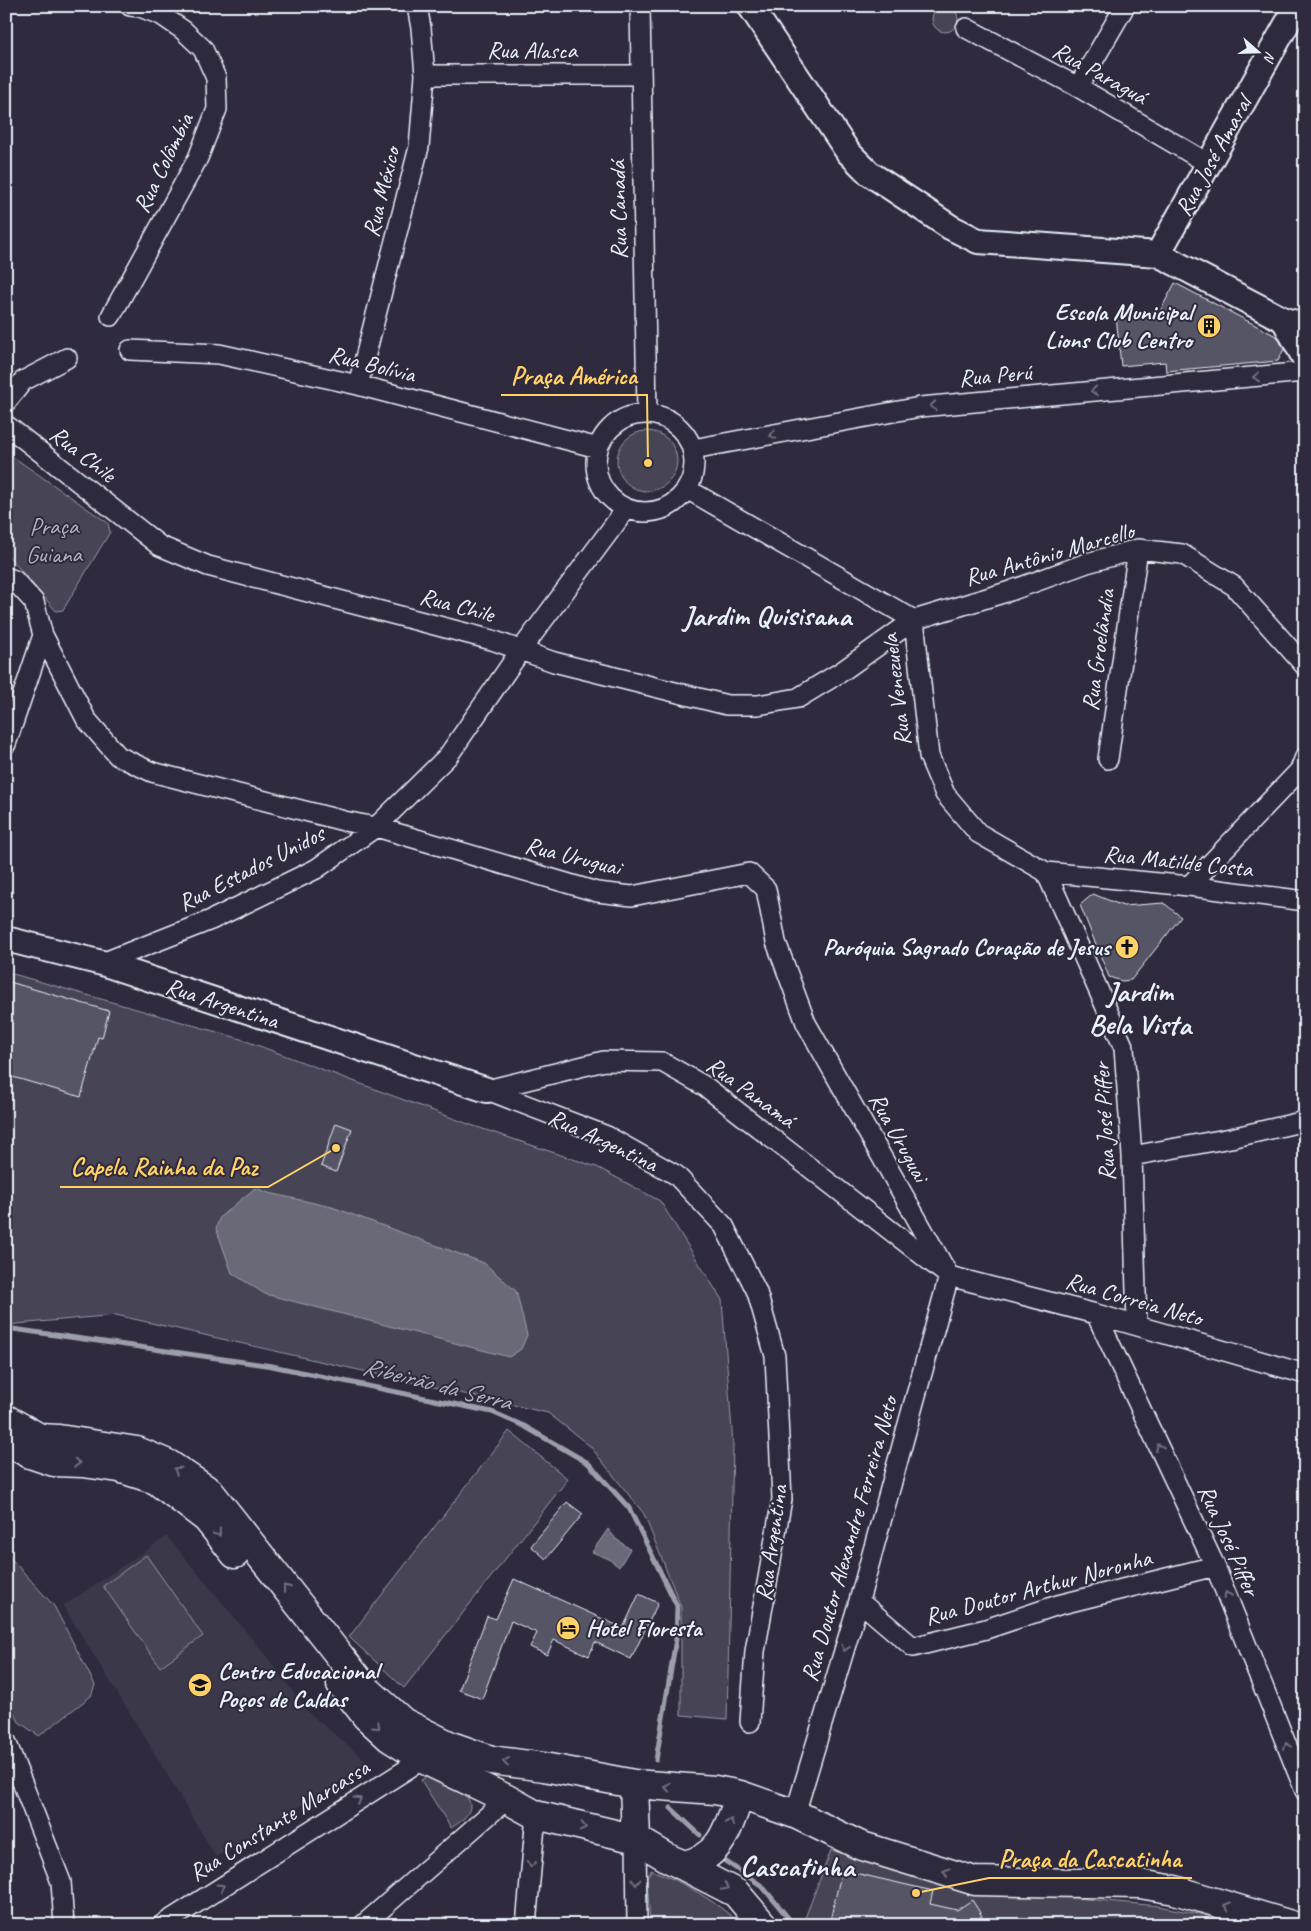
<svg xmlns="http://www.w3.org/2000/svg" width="1311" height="1931" viewBox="0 0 1311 1931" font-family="Caveat,sans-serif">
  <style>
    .built { fill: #3b3749 }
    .green { fill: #464455; stroke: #979aa6 }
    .water { fill: #696978; stroke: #9c9fab }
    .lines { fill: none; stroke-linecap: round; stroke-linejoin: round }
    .stream { stroke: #9c9fab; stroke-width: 5 }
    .building { fill: #575565; stroke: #e8f1f8 }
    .minor-casing { stroke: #e8f1f8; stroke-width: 22 }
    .tertiary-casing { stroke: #e8f1f8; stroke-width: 28 }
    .primary-casing { stroke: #e8f1f8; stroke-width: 31 }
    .minor { stroke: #2f2a3d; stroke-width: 19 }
    .tertiary { stroke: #2f2a3d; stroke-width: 24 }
    .primary { stroke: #2f2a3d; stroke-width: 28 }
    .oneway { stroke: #70707e }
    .labels { text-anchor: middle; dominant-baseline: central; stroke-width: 4; stroke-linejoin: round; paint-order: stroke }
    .street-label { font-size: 24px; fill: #e8f1f8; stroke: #2f2a3d }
    .poi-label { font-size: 24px; font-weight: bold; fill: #e8f1f8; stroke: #2f2a3d; text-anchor: end }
    .park-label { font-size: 24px; fill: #afb4bf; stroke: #2f2a3d }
    .water-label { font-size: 25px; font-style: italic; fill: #afb4be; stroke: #2f2a3d }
    .district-label { font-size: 29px; font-weight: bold; fill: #e8f1f8; stroke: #2f2a3d }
    .leader { fill: none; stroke: #ffd166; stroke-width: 2 }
    .callout-dot { fill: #ffd166; stroke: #2f2a3d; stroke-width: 2 }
    .callout-label { font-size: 25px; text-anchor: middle; font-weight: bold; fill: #ffd166; stroke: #2f2a3d; stroke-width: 4; stroke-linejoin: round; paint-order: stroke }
  </style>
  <rect width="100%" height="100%" fill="#2f2a3d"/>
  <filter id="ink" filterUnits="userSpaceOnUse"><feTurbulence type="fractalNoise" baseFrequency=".02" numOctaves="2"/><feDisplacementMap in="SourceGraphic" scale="10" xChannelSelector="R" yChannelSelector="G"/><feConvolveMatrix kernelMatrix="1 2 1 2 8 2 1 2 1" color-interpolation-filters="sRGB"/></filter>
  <g filter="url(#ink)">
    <path class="built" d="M167,1536L268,1658L308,1712L370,1764L216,1857L144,1736L63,1606Z"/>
    <path class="green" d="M932 19a13 13 0 1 1 26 0a13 13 0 1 1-26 0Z
      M617 461a30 30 0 1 1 60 0a30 30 0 1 1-60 0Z
      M6,452L108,523L110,532L63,610L56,611L6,553Z
      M6,972L238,1038L471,1125L597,1167L660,1201L722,1300L733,1444L727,1719L681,1715V1607L644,1514L590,1446L548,1413L116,1315L6,1325Z
      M509,1431L568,1479L404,1688L349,1637Z
      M6,1553L54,1606L95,1685L91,1696L39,1736L19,1722L6,1697Z
      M146,1555L203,1636L160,1667L103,1586Z
      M426,1777C442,1781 486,1795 464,1818C461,1822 455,1825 451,1828L421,1780Z
      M831,1850L954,1886L1158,1906L1254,1925H811L805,1918Z
      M651,1870C684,1882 715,1901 742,1925H650L647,1877Z"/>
    <path class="water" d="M255,1188L269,1193L332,1207L484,1263L516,1291L527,1335L521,1349L509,1357L265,1294L232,1273L216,1228L220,1217Z
      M608,1529L616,1539L630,1549L619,1567L609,1559L592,1552Z"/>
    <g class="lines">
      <path class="stream" d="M6,1328L272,1366L492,1412L524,1426L588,1463L629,1508L677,1606L676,1639L656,1760
        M671,1808L700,1835
        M722,1859L762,1886L794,1925"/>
    </g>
    <path class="building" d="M1175,283L1278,337L1284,349L1278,361L1166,371L1165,362L1121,366L1116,315L1160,311Z
      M1093,894L1123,906L1164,903L1181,917L1131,980L1122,981L1109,977L1080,905Z
      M6,981L109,1011L102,1038L98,1037L81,1097L6,1075Z
      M336,1123L352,1129L336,1172L321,1166Z
      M567,1502L583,1514L546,1559L531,1546Z
      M514,1579L623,1628L639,1594L658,1603L631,1659L595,1642L589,1656L554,1640L547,1655L530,1647L537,1633L511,1621L482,1699L459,1690L487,1616L496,1619Z
      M842,1870L933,1891L930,1904L957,1910L972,1900L982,1916L970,1925H829Z"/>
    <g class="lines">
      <g class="minor-casing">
        <path id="minor" d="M640,6L647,413
          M966,28L1078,87L1209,164
          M425,75H640
          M1078,87L1125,6
          M111,316L198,158L217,109L216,78L203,49L183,30L161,15L140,7L130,6
          M130,350L219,354L358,385L598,448
          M358,385L419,147L425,75L421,28L417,6
          M6,402L23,381L67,358
          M596 463a49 49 0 1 1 98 0a49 49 0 1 1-98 0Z
          M6,425L160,546L208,566L492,640L554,662L727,705H758L798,698L841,672L914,620L1010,591L1087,563L1138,549L1182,554L1234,586L1305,666
          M693,449L920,407L1305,372
          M687,489L914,620L929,756L945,794L978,833L1046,872L1189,886L1305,901
          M6,577L14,580L34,602L43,635L86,719L118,756L152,772L344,821L376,827L597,892L632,896L749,873L766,889L776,942L806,1023L949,1276
          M6,744L43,635
          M1108,759L1138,549
          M1046,872L1124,1048L1132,1156L1137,1325
          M1189,886L1300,770L1305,757
          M102,963L211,920L316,869L376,827L448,756L521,650L626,509
          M487,1090L604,1061L662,1062L706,1087L949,1276L1096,1314L1305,1374
          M487,1090L607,1136L676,1175L724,1226L757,1292L775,1356L782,1499L755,1651L750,1722
          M1132,1156L1231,1138L1305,1121
          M1096,1314L1215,1566L1305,1791
          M859,1601L913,1647L986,1629L1058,1605L1215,1566
          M6,1741L61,1882L64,1925
          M795,1814L859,1601L949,1276
          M636,1839L637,1925
          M162,1925L423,1759
          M363,1925L507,1799
          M526,1925L536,1815"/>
      </g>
      <g class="tertiary-casing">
        <path id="tertiary" d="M750,6L848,152L869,173L950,227L978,241L1158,254L1284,320
          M1158,254L1297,6
          M1305,325L1284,320L1305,359
          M6,939L102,963L487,1090"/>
      </g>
      <g class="primary-casing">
        <path id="primary" d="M6,1419L40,1438L59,1439L137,1451L168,1464L210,1492L365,1688L403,1722L451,1746L491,1760L544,1767L634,1784L715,1790L740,1795L795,1814L859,1845L975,1881L1140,1884L1175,1890L1291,1925
          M6,1441L30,1454L54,1462L83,1463L119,1468L156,1480L207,1519L235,1554
          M341,1684L366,1716L390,1738L423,1759L507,1799L536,1815L636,1839L668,1858L736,1893L763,1925
          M634,1784L636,1839
          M672,1860L684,1865C722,1857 728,1827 740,1795"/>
      </g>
      <use href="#minor" class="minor"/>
      <use href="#tertiary" class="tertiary"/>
      <use href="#primary" class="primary"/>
    </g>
    <defs><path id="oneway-chevron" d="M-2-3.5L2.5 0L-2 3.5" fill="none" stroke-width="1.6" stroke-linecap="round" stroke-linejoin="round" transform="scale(1.25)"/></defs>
    <g class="oneway">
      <use href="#oneway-chevron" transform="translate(1256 377) rotate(175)"/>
      <use href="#oneway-chevron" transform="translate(1094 391) rotate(175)"/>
      <use href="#oneway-chevron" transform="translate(933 406) rotate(175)"/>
      <use href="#oneway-chevron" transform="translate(773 435) rotate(170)"/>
      <use href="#oneway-chevron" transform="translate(1159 1447) rotate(-115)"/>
      <use href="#oneway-chevron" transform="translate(77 1463) rotate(3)"/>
      <use href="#oneway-chevron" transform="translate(177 1470) rotate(-147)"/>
      <use href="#oneway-chevron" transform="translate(218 1533) rotate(51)"/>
      <use href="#oneway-chevron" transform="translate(286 1588) rotate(-128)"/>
      <use href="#oneway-chevron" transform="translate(1227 1595) rotate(-112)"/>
      <use href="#oneway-chevron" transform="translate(845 1648) rotate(107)"/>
      <use href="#oneway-chevron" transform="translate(377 1726) rotate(44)"/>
      <use href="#oneway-chevron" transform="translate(1287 1746) rotate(-112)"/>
      <use href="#oneway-chevron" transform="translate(506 1762) rotate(-173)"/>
      <use href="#oneway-chevron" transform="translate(667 1787) rotate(-175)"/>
      <use href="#oneway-chevron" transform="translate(358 1800) rotate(-32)"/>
      <use href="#oneway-chevron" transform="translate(730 1822) rotate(-68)"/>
      <use href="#oneway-chevron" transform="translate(583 1827) rotate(13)"/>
      <use href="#oneway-chevron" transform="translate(531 1864) rotate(95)"/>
      <use href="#oneway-chevron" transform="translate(946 1872) rotate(-163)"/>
      <use href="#oneway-chevron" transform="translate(636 1882) rotate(90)"/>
      <use href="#oneway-chevron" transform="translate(221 1887) rotate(-32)"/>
      <use href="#oneway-chevron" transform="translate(725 1887) rotate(27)"/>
      <use href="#oneway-chevron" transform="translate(1227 1906) rotate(-163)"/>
    </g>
  </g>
  <defs>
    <g id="building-disc" transform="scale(1.25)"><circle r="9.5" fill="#ffd166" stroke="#2f2a3d"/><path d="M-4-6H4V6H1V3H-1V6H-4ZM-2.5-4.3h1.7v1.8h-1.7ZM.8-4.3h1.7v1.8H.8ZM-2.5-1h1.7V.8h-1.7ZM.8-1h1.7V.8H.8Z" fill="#111"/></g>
    <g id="church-disc" transform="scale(1.25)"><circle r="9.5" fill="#ffd166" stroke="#2f2a3d"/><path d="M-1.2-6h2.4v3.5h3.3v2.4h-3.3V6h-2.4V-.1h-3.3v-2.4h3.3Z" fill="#111"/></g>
    <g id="hotel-disc" transform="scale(1.25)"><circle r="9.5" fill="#ffd166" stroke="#2f2a3d"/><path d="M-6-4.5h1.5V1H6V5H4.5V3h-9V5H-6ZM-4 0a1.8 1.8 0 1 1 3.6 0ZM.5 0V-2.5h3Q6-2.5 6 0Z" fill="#111"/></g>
    <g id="school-disc" transform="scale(1.25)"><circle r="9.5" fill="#ffd166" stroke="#2f2a3d"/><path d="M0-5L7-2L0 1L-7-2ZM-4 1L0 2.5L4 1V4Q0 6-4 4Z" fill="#111"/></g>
  </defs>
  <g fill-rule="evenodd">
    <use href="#building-disc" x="1209" y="326"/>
    <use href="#church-disc" x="1127" y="947"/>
    <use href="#hotel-disc" x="568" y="1628"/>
    <use href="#school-disc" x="200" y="1685"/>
  </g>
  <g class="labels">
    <g class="street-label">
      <text x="532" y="50">Rua Alasca</text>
      <text transform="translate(1100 73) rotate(29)">Rua Paraguá</text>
      <text transform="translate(1213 156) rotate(-61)">Rua José Amaral</text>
      <text transform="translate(163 163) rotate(-64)">Rua Colômbia</text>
      <text transform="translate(381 192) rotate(-76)">Rua México</text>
      <text transform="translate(618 210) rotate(-91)">Rua Canadá</text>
      <text transform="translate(372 364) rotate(14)">Rua Bolívia</text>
      <text transform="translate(995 375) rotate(-5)">Rua Perú</text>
      <text transform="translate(83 454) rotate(38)">Rua Chile</text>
      <text transform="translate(1049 554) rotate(-16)">Rua Antônio Marcello</text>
      <text transform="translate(457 605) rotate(15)">Rua Chile</text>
      <text transform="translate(1098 650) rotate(-82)">Rua Groelândia</text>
      <text transform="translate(896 690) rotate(-97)">Rua Venezuela</text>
      <text transform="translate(573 856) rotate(14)">Rua Uruguai</text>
      <text transform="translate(1178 861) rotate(6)">Rua Matilde Costa</text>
      <text transform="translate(251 868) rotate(-27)">Rua Estados Unidos</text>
      <text transform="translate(222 1003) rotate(18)">Rua Argentina</text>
      <text transform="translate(751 1092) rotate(36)">Rua Panamá</text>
      <text transform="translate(1104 1122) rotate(-93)">Rua José Piffer</text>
      <text transform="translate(899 1137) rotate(61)">Rua Uruguai</text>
      <text transform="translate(603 1140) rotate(25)">Rua Argentina</text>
      <text transform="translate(1134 1299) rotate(16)">Rua Correia Neto</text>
      <text transform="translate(849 1539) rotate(-74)">Rua Doutor Alexandre Ferreira Neto</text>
      <text transform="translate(1229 1540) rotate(66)">Rua José Piffer</text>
      <text transform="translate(771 1543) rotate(-82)">Rua Argentina</text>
      <text transform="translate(1038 1587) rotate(-15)">Rua Doutor Arthur Noronha</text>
      <text transform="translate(279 1820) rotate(-32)">Rua Constante Marcassa</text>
    </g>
    <g class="poi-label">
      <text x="1192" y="312">Escola Municipal<tspan x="1192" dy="28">Lions Club Centro</tspan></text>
      <text x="1110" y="947">Paróquia Sagrado Coração de Jesus</text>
      <text x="586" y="1628" text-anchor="start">Hotel Floresta</text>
      <text x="218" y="1671" text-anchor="start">Centro Educacional<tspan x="218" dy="28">Poços de Caldas</tspan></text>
    </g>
    <g class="park-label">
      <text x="54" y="526">Praça<tspan x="54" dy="28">Guiana</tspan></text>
    </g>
    <g class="water-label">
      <text transform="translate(437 1384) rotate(14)">Ribeirão da Serra</text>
    </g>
    <g class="district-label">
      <text x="767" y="615">Jardim Quisisana</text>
      <text x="1140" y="991">Jardim<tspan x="1140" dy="33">Bela Vista</tspan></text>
      <text x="797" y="1866">Cascatinha</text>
    </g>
  </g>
  <path class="leader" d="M648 463L647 395H501M336 1148L268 1187H60M916 1893L989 1878H1192"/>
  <g class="callout-dot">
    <circle cx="648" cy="463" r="5"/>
    <circle cx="336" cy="1148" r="5"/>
    <circle cx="916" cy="1893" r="5"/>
  </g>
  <g class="callout-label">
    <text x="574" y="384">Praça América</text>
    <text x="164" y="1175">Capela Rainha da Paz</text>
    <text x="1090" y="1867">Praça da Cascatinha</text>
  </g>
  <rect width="1311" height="1931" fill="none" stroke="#2f2a3d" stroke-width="25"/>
  <rect x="12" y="12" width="1286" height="1906" fill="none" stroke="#e8f1f8" stroke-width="2" filter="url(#ink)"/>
  <g transform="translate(1258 52) rotate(110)" stroke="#2f2a3d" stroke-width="4" paint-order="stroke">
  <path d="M0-4L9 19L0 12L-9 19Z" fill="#e8f1f8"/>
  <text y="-8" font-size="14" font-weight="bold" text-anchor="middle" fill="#e8f1f8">N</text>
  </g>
</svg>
